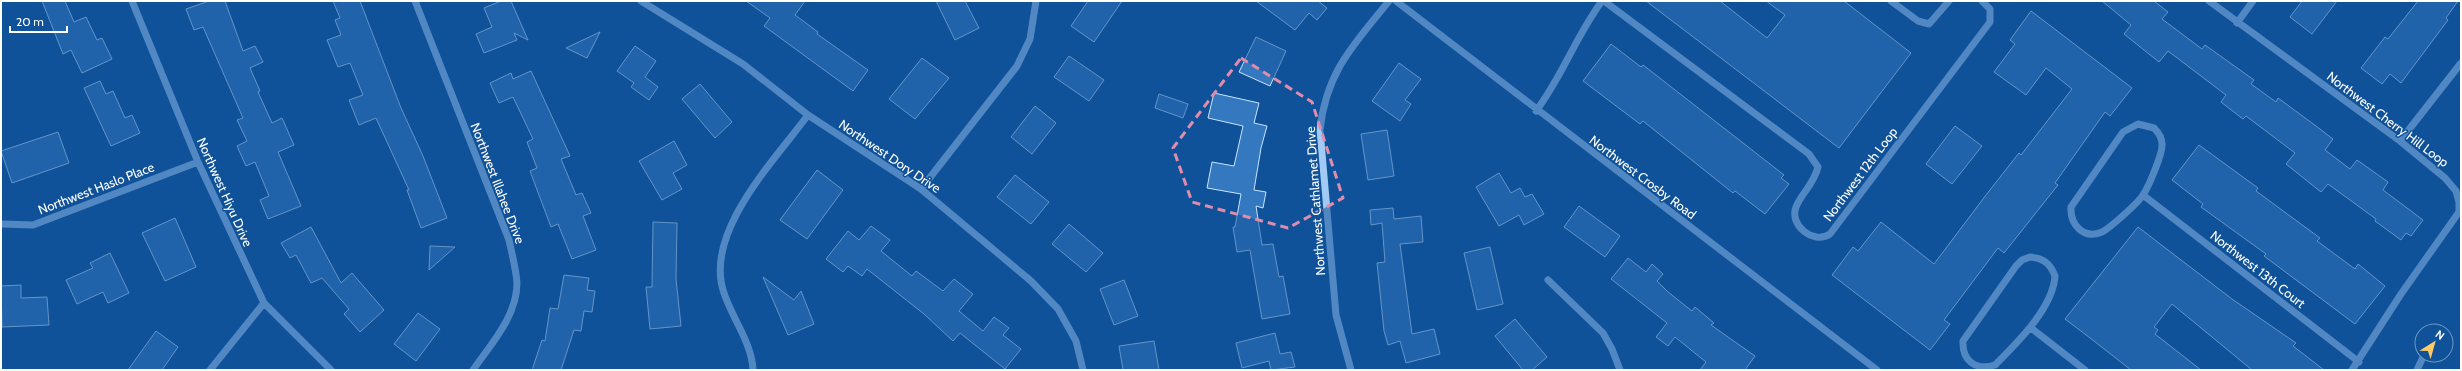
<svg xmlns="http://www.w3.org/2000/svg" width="2462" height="371" viewBox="0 0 2462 371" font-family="Cabin,sans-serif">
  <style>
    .building { fill: #3479bf; stroke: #cae4fe }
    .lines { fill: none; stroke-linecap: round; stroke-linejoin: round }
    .minor { stroke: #a1cbf5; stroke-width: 7 }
    .marked { fill: none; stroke: #e08cad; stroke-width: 3; stroke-dasharray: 8 5; stroke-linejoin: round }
    .labels { text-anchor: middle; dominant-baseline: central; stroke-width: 3; stroke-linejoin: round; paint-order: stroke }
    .street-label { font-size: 13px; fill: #fff; stroke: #105299 }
  </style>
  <rect width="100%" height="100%" fill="#105299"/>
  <path class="building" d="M42,1H65L74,22L86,17L97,40L102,38L112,59L82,73L71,50L63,54Z
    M209,1H225L243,51L255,46L263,62L250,68L260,91L258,92L272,123L282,118L294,145L278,152L301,206L268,219L260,200L269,196L255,162L246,166L237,146L247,141L237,120L243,118L203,27L194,30L186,9Z
    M333,1H360L401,108L423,156L447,218L421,228L407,190H409L376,118L359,125L349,100L363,95L350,63L338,67L327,40L341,35L335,20L340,18Z
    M501,1H511L528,40L514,33L517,40L484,53L476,34L492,27L484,8Z
    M746,1H805L795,15L818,32L817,34L868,70L853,91L764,26L770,18Z
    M936,1H965L979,28L955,40Z
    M1088,1H1122L1094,42L1071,26Z
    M1256,1H1318L1327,8L1317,20L1309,13L1295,30Z
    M1646,1H1720L1767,38L1785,15L1766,1H1844L1911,53L1839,148Z
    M2102,1H2154L2168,12L2162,19L2202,49L2205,45L2254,80L2251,84L2276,102L2278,98L2316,126L2333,139L2325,150L2350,169L2357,160L2388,182L2383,190L2423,220L2411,236L2406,233L2401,240L2375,221L2376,219L2328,184L2321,192L2286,164L2295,153L2246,116L2243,119L2221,102L2226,95L2168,51L2159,62L2124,34L2131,25Z
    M2302,1H2337L2312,34L2290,17Z
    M2418,1H2458L2446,18L2448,20L2401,83L2390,74L2382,84L2361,68L2385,37L2388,39Z
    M2031,11L2132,88L2110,116L2105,112L2055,183L2058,185L2004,253L1998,248L1944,320L1950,324L1930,350L1832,275L1853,247L1858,251L1881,222L1934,264L1986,195L2019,153L2021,155L2072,89L2046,68L2026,95L1994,72L2015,44L2010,40Z
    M600,32L587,58L566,48Z
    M1256,37L1286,51L1270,86L1239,72Z
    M1611,44L1641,67L1643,65L1784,175L1781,178L1789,184L1765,214L1735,191L1733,193L1643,121L1640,124L1583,81Z
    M635,46L656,61L645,77L658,87L649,100L631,87L634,83L617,71Z
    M1069,56L1104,80L1089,101L1054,77Z
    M922,58L949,78L915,119L889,99Z
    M1399,63L1421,79L1405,100L1411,104L1400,121L1372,101Z
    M531,71L570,156L561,159L576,195L582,193L591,213L583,216L596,250L572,259L558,224L551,227L530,171L537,168L527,142L533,139L513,97L499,103L490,83L511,73L513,79Z
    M100,81L106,94L113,91L125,118L132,115L140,133L111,146L84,88Z
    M700,84L732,122L715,138L682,99Z
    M1214,93L1259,103L1254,123L1267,126L1261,148L1254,190L1266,192L1263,208L1256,206L1262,245L1273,244L1279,277L1283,276L1290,314L1262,319L1250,250L1237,252L1233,227H1235L1241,194L1207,188L1212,162L1234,166L1243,126L1208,118Z
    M1159,94L1188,104L1183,118L1155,108Z
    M1035,106L1056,123L1032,154L1011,137Z
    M1955,126L1982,146L1952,184L1926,164Z
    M1387,130L1394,176L1368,180L1361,134Z
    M58,132L69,163L12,183L1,151Z
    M674,141L687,165L673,173L682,189L662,200L639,161Z
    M2199,145L2258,188L2256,191L2320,238L2317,241L2355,269L2358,264L2385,286L2355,324L2264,256L2266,254L2201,207L2203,204L2172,180Z
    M817,170L843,190L807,239L780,220Z
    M1499,173L1511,193L1520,188L1525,197L1532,194L1544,214L1524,225L1519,215L1499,226L1476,187Z
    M1015,175L1049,202L1031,224L997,197Z
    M1579,206L1620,236L1605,257L1564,227Z
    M1393,208L1394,219L1421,216L1423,242L1400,244L1412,334L1434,329L1440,354L1406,363L1400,341L1388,345L1384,331L1377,263L1385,262L1382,223L1371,225L1370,210Z
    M175,218L196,267L165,281L142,233Z
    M653,222L677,223L676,279L681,326L650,329L646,287H652Z
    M1069,224L1103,253L1086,272L1052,244Z
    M871,226L890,240L881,251L912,276L916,271L943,291L954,279L973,294L959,311L983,331L994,317L1009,328L1003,335L1021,349L1005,369L960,333L953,341L924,314L867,269L862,276L848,266L843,272L826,259L848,231L859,240Z
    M311,227L341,283L352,273L384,310L360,332L344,314L349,309L322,278L311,283L296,255L290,258L281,243Z
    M2138,227L2232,299L2296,343L2293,346L2324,370H2252L2172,304L2154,327L2158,330L2155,334L2201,370H2131L2094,341L2065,319Z
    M430,246L455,247L429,270Z
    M1490,247L1503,304L1477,310L1464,253Z
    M110,253L129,293L108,303L103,292L77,304L66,280L93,268L90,263Z
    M1628,258L1646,272L1652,264L1663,274L1657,281L1668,292L1692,311L1695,307L1714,323L1711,325L1755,356L1745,370H1700L1706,362L1675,337L1668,346L1656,337L1667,323L1611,279Z
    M564,275L589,278L587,290L595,291L592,312L584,311L581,331L574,330L561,370H532L542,340L545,341L550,308L558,309Z
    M763,277L794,300L801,291L814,324L788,335Z
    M1124,280L1138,316L1114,325L1100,289Z
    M21,285V298L47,297L49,325L2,327L1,286Z
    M418,313L440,329L416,361L394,344Z
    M1515,319L1547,357L1532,370H1523L1495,336Z
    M156,331L178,347L162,370H128Z
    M1275,333L1280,354L1291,352L1295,367L1271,370L1269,361L1242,368L1236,343Z
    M1154,341L1159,370H1123L1119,346Z"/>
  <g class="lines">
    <path class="minor" d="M132,1L198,162L264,303L331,370
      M415,1L509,240C512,254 516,269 517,283C517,316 491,344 473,370
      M641,1L743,64L808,115L921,189L1031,281L1058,309L1076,341L1083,370
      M1396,1L1877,370
      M1604,1L1809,154L1818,167C1813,186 1802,192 1796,207C1789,225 1813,245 1830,234L1990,22V9L1982,1
      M1891,1L1918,21L1929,24L1949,1
      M2209,1L2400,141L2445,178L2456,191L2459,202V212L2401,294L2352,370
      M2237,23L2253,1
      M1536,111C1562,77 1576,36 1602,1
      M2138,124L2154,128C2158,132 2162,137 2162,144C2163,153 2149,186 2143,195C2138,203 2110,228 2102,232C2083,240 2070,224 2071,207L2123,132Z
      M2400,141L2461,63
      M921,189L1017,66L1030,39L1036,1
      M2143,195L2359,362
      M1,224L33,225L198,162
      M2030,257C2043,258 2050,263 2055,276C2053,308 2017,343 1995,365C1976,371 1962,361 1963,341L2016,266L2022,260Z
      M1548,280L1603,333L1612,349L1620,370
      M2031,328L2085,370
      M210,370L264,303
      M753,370C752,343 732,318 724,293C703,233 774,161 808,115
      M1351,370L1336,315L1320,130C1326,72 1354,44 1389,1
      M2417,370L2424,355"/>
  </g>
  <path d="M0 0H2462V371H0ZM1241,58L1312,102L1343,198L1288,228L1192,202L1173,148Z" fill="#105299" fill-opacity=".55" fill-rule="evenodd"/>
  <path class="marked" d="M1241,58L1312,102L1343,198L1288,228L1192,202L1173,148Z"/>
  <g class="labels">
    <g class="street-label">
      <text transform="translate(2388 119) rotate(37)">Northwest Cherry Hill Loop</text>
      <text transform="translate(890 156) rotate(34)">Northwest Dory Drive</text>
      <text transform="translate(1860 174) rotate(-53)">Northwest 12th Loop</text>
      <text transform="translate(1643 177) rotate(37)">Northwest Crosby Road</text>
      <text transform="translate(498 183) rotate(69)">Northwest Illahee Drive</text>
      <text transform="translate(96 188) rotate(-21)">Northwest Haslo Place</text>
      <text transform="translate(225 192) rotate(66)">Northwest Hiyu Drive</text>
      <text transform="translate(1315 201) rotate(-94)">Northwest Cathlamet Drive</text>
      <text transform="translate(2258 269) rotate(38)">Northwest 13th Court</text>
    </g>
  </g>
  <rect width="2462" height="371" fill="none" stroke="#ffffff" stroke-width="4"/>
  <g transform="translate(2434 343) rotate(37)"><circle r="19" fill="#105299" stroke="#7097c2"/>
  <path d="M0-3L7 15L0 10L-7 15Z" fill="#ffcb65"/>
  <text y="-6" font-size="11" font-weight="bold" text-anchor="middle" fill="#ffffff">N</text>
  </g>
  <path d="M10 26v6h57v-6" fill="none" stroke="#ffffff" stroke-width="2"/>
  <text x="16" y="26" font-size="12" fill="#ffffff" stroke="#105299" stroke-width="3" paint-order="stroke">20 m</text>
</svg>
